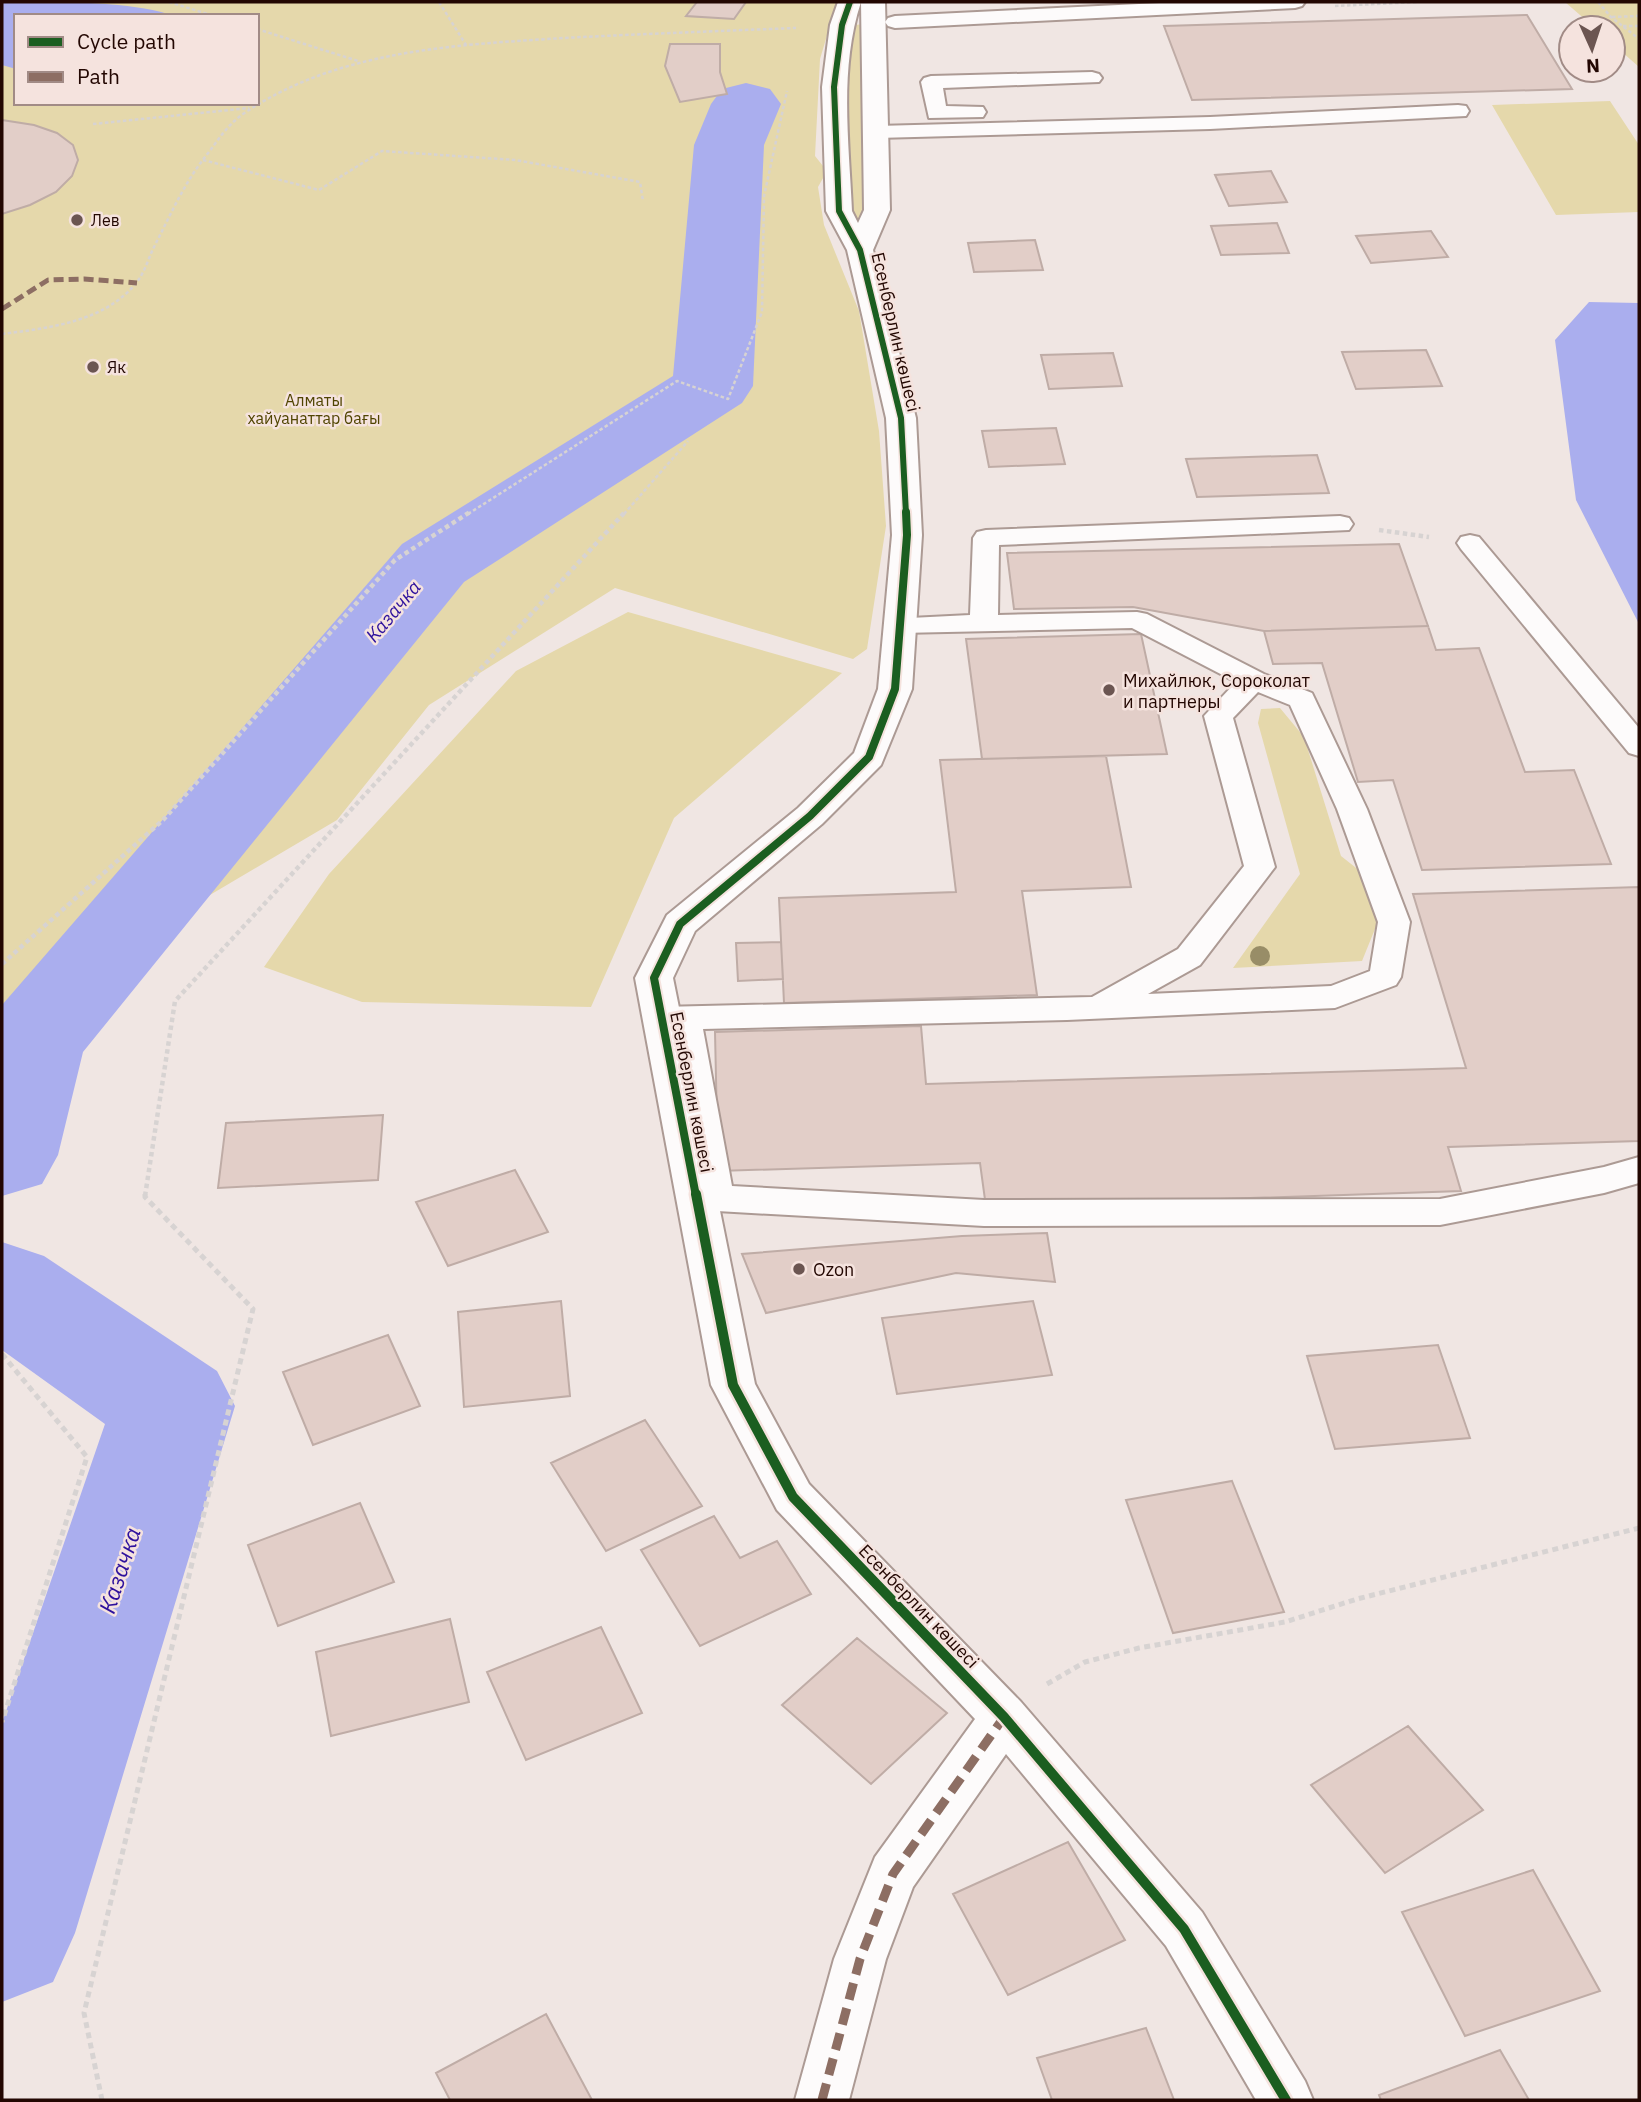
<svg xmlns="http://www.w3.org/2000/svg" width="1641" height="2102" viewBox="0 0 1641 2102" font-family="'IBM Plex Sans',sans-serif">
  <style>
    .green { fill: #e5d8ab; fill-rule: evenodd }
    .water { fill: #aaaeee }
    .lines { fill: none; stroke-linecap: round; stroke-linejoin: round }
    .river { fill: #aaaeee; fill-rule: evenodd }
    .building { fill: #e2cec8; stroke: #bfaca6; stroke-width: 2 }
    .service-casing { stroke: #ac9a94; stroke-width: 4 }
    .minor-casing { stroke: #ac9a94; stroke-width: 4 }
    .path-far2 { stroke: #d7d3d2; stroke-width: 2.5; stroke-dasharray: 3.5 2.5; stroke-linecap: butt }
    .path-far1 { stroke: #d7d3d2; stroke-width: 4.5; stroke-dasharray: 4.5 3.5; stroke-linecap: butt }
    .path { stroke: #d7d3d2; stroke-width: 5; stroke-dasharray: 6 4.5; stroke-linecap: butt }
    .service { fill: #fdfbfb; fill-rule: evenodd }
    .minor { fill: #fdfbfb; fill-rule: evenodd }
    .quiet-far1 { stroke: #8d6e63; stroke-width: 5; stroke-dasharray: 10 5; stroke-linecap: butt }
    .quiet { stroke: #8d6e63; stroke-width: 9; stroke-dasharray: 17 9; stroke-linecap: butt }
    .cycleway-far2-casing { stroke: #f5e3de; stroke-width: 9 }
    .cycleway-far1-casing { stroke: #f5e3de; stroke-width: 12 }
    .cycleway-casing { stroke: #f5e3de; stroke-width: 15 }
    .cycleway-far2 { stroke: #1b5e20; stroke-width: 6 }
    .cycleway-far1 { stroke: #1b5e20; stroke-width: 8 }
    .cycleway { stroke: #1b5e20; stroke-width: 10 }
    .tree { fill: #988d67 }
    .poi-dot { fill: #6b5551; stroke: #f5e3de; stroke-width: 2.5 }
    .labels { text-anchor: middle; dominant-baseline: central; stroke-width: 5; stroke-linejoin: round; paint-order: stroke }
    .far-poi-label { font-size: 16px; fill: #230702; stroke: #f5e3de; text-anchor: start }
    .far-park-label { font-size: 16px; fill: #504401; stroke: #f5e3de }
    .street-label { font-size: 18px; fill: #230702; stroke: #f5e3de }
    .poi-label { font-size: 18px; fill: #230702; stroke: #f5e3de; text-anchor: start }
    .water-label { font-size: 19px; font-style: italic; fill: #2e119d; stroke: #f5e3de }
    .near-water-label { font-size: 23px; font-style: italic; fill: #2e119d; stroke: #f5e3de }
  </style>
  <rect width="100%" height="100%" fill="#f0e6e3"/>
  <path class="green" d="M2,2H837L820,59L815,156L827,171L818,187L824,225L859,311L879,431L886,526L867,649L853,659L615,588L429,705L337,820L122,947L49,960L13,996L2,1011ZM16,16H257V103H16Z
    M1565,2H1639V67L1613,44V28H1595Z
    M867,24L866,208L858,229L851,208L847,58L853,25Z
    M1610,101L1639,145V212L1556,215L1492,105Z
    M628,612L842,673L674,818L591,1007L362,1002L264,967L329,874L516,671Z
    M1280,708L1304,737L1341,856L1360,871L1377,924L1362,961L1233,968L1300,874L1258,723L1261,709Z"/>
  <path class="water" d="M2,2C49,2 132,0 174,16H16V69L2,65Z
    M1589,302L1639,303V624L1576,500L1555,340Z"/>
  <g class="lines">
    <path class="river" d="M746,83L770,89L781,104L764,145L753,386L742,403L464,582L83,1052L58,1155L42,1184L2,1196V1005L402,544L673,376L694,145L711,104L722,89Z
      M2,1242L44,1256L217,1371L235,1406L75,1933L53,1982L2,2002V1723L105,1424L2,1350Z"/>
  </g>
  <path class="building" d="M697,2H746L734,19L686,16Z
    M1527,15L1572,89L1192,100L1164,26Z
    M670,44H720V72L727,94L680,102L665,66Z
    M2,120L34,125L57,133L73,145L78,160L72,176L56,192L30,205L2,214Z
    M1271,171L1287,202L1229,206L1215,175Z
    M1277,223L1289,253L1221,255L1211,226Z
    M1431,231L1448,257L1371,263L1356,236Z
    M1035,240L1043,270L974,272L968,243Z
    M1426,350L1442,386L1356,389L1342,352Z
    M1113,353L1122,386L1049,389L1041,355Z
    M1056,428L1065,464L989,467L982,431Z
    M1317,455L1329,493L1197,497L1186,459Z
    M1399,544L1428,626L1264,631L1133,607L1014,609L1007,553Z
    M1428,626L1436,650L1479,648L1525,772L1574,770L1611,864L1422,870L1393,780L1358,782L1322,663L1273,664L1264,631Z
    M1141,634L1167,754L982,759L966,639Z
    M1106,756L1131,887L1022,891L1037,995L784,1003L779,898L956,892L940,760Z
    M1639,887V1141L1448,1147L1461,1191L986,1207L980,1163L718,1171L715,1032L921,1026L926,1084L1466,1068L1413,894Z
    M781,942L783,979L738,981L736,943Z
    M383,1115L378,1180L218,1188L226,1123Z
    M515,1170L548,1232L448,1266L416,1202Z
    M1047,1233L1055,1282L956,1273L766,1313L742,1254L962,1236Z
    M561,1301L570,1396L464,1407L458,1312Z
    M1033,1301L1052,1375L897,1394L882,1318Z
    M388,1335L420,1406L313,1445L283,1372Z
    M1438,1345L1470,1438L1335,1449L1307,1356Z
    M645,1420L702,1506L606,1551L551,1463Z
    M1232,1481L1284,1612L1173,1633L1126,1500Z
    M360,1503L394,1582L278,1626L248,1545Z
    M714,1516L740,1558L777,1541L811,1594L700,1646L641,1550Z
    M450,1619L469,1702L331,1736L316,1652Z
    M601,1627L642,1713L526,1760L487,1672Z
    M857,1638L947,1713L871,1784L782,1705Z
    M1408,1726L1483,1810L1385,1873L1311,1785Z
    M1068,1842L1125,1940L1008,1995L953,1894Z
    M1533,1870L1600,1991L1465,2036L1402,1912Z
    M546,2014L592,2100H450L436,2073Z
    M1146,2028L1174,2100H1052L1037,2058Z
    M1500,2050L1529,2100H1381L1379,2095Z"/>
  <g class="lines">
    <g class="service-casing">
      <path id="service" d="M1180,2H1305L1302,6L1295,8L895,28L888,26L885,22L888,18L895,16Z
        M1092,72L1099,74L1102,78L1099,82L943,88L946,106L983,107L986,112L983,117L929,118L921,82L924,78L931,76Z
        M1458,105L1466,106L1469,111L1466,116L1210,129L877,138L869,137L866,132L869,127L877,126L1210,117Z
        M1340,516L1349,518L1353,524L1349,530L999,545L998,615L1137,612L1147,614L1264,674L1312,693L1367,809L1410,922L1401,977L1396,985L1335,1008L1067,1020L703,1029L732,1186L984,1200L1440,1199L1604,1167L1639,1157V1183L1604,1193L1440,1225L984,1226L717,1211L705,1207L699,1198L671,1029L649,1026L645,1018L649,1010L661,1007L1092,997L1178,949L1244,866L1204,716L1236,682L1132,628L900,633L890,631L886,625L890,619L970,615L973,538L977,532L986,530ZM1258,692L1290,705L1337,809L1378,922L1370,971L1331,986L1148,994L1200,965L1275,867L1233,718Z
        M1470,535L1479,537L1639,728V756L1629,753L1461,549L1457,543L1461,537Z"/>
    </g>
    <g class="minor-casing">
      <path id="minor" d="M838,2H885L890,210L873,250L916,418L922,535L912,689L881,765L822,824L695,931L673,978L755,1384L809,1484L1021,1702L1202,1912L1305,2081L1313,2100H1256L1166,1946L1006,1754L913,1887L886,1959L849,2100H795L834,1959L875,1857L975,1719L777,1510L711,1385L635,978L667,915L798,808L854,753L878,689L892,535L886,418L847,250L826,211L822,87L830,25ZM861,2L864,210L858,223L852,211C849,141 839,69 861,2Z"/>
    </g>
    <path class="path-far2" d="M169,2L214,16
      M439,2L466,45
      M1598,2L1611,17L1639,39
      M1335,6L1418,2
      M1612,17L1639,16
      M1623,26H1639
      M257,29L358,61
      M93,124L249,108
      M203,160L319,190L382,151L515,160L640,182L643,201
      M2,334C49,328 105,322 137,282C144,273 148,260 153,249C169,218 183,185 205,157C217,142 227,125 243,114C337,50 454,45 563,38C641,34 718,31 796,28
      M468,514L677,381L728,399L762,312L764,196L787,91
      M624,514L688,441"/>
    <path class="path-far1" d="M1379,530L1429,537
      M2,964L163,820L395,560L470,512
      M145,1196L175,1001L625,512"/>
    <path class="path" d="M2,1354L87,1457L2,1722
      M1047,1684L1085,1662L1139,1648L1285,1622L1357,1599L1639,1528
      M102,2100L84,2013L253,1309L145,1197V1194"/>
    <use href="#service" class="service"/>
    <use href="#minor" class="minor"/>
    <path class="quiet-far1" d="M2,309L48,280L84,279L137,283"/>
    <path class="quiet" d="M822,2100L860,1959L893,1874L1004,1717"/>
    <g class="cycleway-far2-casing">
      <path id="cycleway-far2" d="M850,2L842,25L834,87L839,211L860,250L901,418L906,514"/>
    </g>
    <g class="cycleway-far1-casing">
      <path id="cycleway-far1" d="M696,1196L654,978L680,924L810,816L869,757L895,689L907,535L906,512"/>
    </g>
    <g class="cycleway-casing">
      <path id="cycleway" d="M696,1194L733,1385L793,1497L1004,1717L1184,1929L1286,2100"/>
    </g>
    <use href="#cycleway-far2" class="cycleway-far2"/>
    <use href="#cycleway-far1" class="cycleway-far1"/>
    <use href="#cycleway" class="cycleway"/>
  </g>
  <circle class="tree" cx="1260" cy="956" r="10"/>
  <g class="poi-dot">
    <circle cx="77" cy="220" r="7"/>
    <circle cx="93" cy="367" r="7"/>
    <circle cx="1109" cy="690" r="7"/>
    <circle cx="799" cy="1269" r="7"/>
  </g>
  <g class="labels">
    <g class="far-poi-label">
      <text x="91" y="220">Лев</text>
      <text x="107" y="367">Як</text>
    </g>
    <g class="far-park-label">
      <text x="314" y="400">Алматы<tspan x="314" dy="18">хайуанаттар бағы</tspan></text>
    </g>
    <g class="street-label">
      <text transform="translate(896 332) rotate(77)">Есенберлин көшесі</text>
      <text transform="translate(692 1092) rotate(79)">Есенберлин көшесі</text>
      <text transform="translate(919 1606) rotate(46)">Есенберлин көшесі</text>
    </g>
    <g class="poi-label">
      <text x="1123" y="680">Михайлюк, Сороколат<tspan x="1123" dy="21">и партнеры</tspan></text>
      <text x="813" y="1269">Ozon</text>
    </g>
    <g class="water-label">
      <text transform="translate(393 611) rotate(-50)">Казачка</text>
    </g>
    <g class="near-water-label">
      <text transform="translate(119 1570) rotate(-72)">Казачка</text>
    </g>
  </g>
  <rect width="1641" height="2102" fill="none" stroke="#230702" stroke-width="7"/>
  <rect x="14" y="14" width="245" height="91" fill="#f5e3de" stroke="#a18b86" stroke-width="2"/>
  <rect x="28" y="37" width="35" height="10" fill="#1b5e20" stroke="#a18b86" stroke-width="2"/>
  <text x="77" y="49" font-size="21" fill="#230702">Cycle path</text>
  <rect x="28" y="72" width="35" height="10" fill="#8d6e63" stroke="#a18b86" stroke-width="2"/>
  <text x="77" y="84" font-size="21" fill="#230702">Path</text>
  <g transform="translate(1592 49) rotate(177)"><circle r="33" fill="#f5e3de" stroke="#a18b86" stroke-width="2"/>
  <path d="M0-5L12 26L0 18L-12 26Z" fill="#6b5551"/>
  <text y="-10" font-size="19" font-weight="bold" text-anchor="middle" fill="#230702">N</text>
  </g>
</svg>
